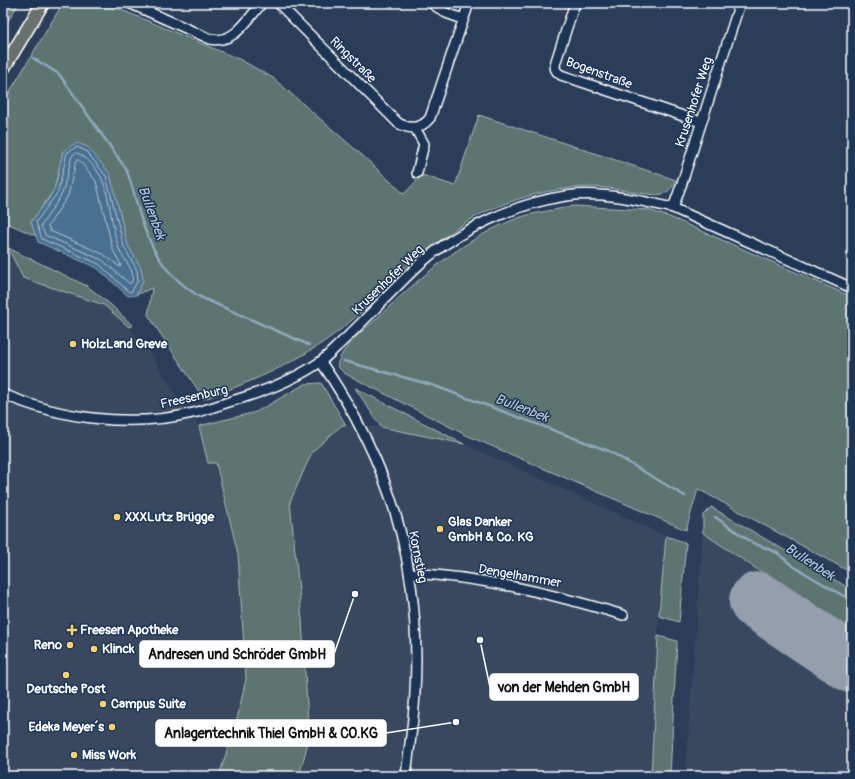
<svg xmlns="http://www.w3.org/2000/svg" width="855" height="779" viewBox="0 0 855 779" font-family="Pangolin,sans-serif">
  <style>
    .built { fill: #39485e }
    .green { fill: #5c7470; stroke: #aebab8 }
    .water { fill: #486f90; stroke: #91a9bc }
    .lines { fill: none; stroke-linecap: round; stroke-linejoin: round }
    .shore { stroke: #b6c5d3; stroke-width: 1 }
    .stream { stroke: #91a9bc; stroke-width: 2.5 }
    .runway { stroke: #949eac; stroke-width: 58 }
    .minor-casing { stroke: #fff; stroke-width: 12 }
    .major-casing { stroke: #fff; stroke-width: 15 }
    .minor { stroke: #1d3557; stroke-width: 9 }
    .major { stroke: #6b706d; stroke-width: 12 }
    .poi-dot { fill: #ffd166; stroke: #1d3557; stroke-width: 1.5 }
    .labels { text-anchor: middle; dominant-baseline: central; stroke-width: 3; stroke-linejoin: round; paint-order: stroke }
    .street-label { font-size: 13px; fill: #fff; stroke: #1d3557 }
    .poi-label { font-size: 13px; font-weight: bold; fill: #fff; stroke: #1d3557; text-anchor: start }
    .water-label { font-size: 14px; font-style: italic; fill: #b6c5d3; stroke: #1d3557 }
    .leader { fill: none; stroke: #fff; stroke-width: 1.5 }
    .callout-dot { fill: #fff; stroke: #1d3557; stroke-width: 1.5 }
    .callout { fill: #fff; stroke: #fff; stroke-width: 1.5 }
    .callout-label { font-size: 14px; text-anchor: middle; font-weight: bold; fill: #111 }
  </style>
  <rect width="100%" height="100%" fill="#2a3e5a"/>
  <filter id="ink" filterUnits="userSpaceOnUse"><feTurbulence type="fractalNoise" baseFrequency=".025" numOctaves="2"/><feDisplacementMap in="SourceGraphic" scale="8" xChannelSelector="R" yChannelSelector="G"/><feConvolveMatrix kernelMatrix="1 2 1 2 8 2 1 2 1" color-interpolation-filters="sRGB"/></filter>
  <g filter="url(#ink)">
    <path class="built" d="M3,246L8,248L23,278L104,305L129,327L150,353L179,400L199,426L208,463L216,462L238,554L246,679L237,719L219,776H3Z
      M342,425L381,427L464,444L666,536L658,636L651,776H299L309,739L302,620L290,502L312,452Z
      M703,533L852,633V776H685Z"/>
    <path class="green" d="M3,3H19L3,29Z
      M63,3H105L241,60L273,78L363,156L404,194L422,175L455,186L479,115L676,180C673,187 669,192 662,194C652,197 620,189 608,188C569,184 527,194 492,209C437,232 397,281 353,319C309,358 259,379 204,399L148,315L152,288L136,295L143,280L141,268L128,246L110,174L63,151L54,190L31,222L36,236L9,224L3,239V103Z
      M574,206L649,210L672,218L852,297V573L698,489L686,530L466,435L344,373L337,366C342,346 363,331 377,318C420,278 462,239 518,218C535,212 556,210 574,206Z
      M8,248L87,286L111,305L133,326L129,327L104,305L23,278Z
      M321,383L346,425H342L312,452L290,502L302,620L309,739L299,776H219L237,719L246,679L238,554L216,463H208L199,426L256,412L305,384Z
      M355,388L464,444L381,427Z
      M711,507L852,590V633L703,533V515Z
      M666,536L686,543L679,622L659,616Z
      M658,636L677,641L670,776H651Z"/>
    <path class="water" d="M77,143L88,147L110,174L128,246L141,268L143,280L136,295L128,296L97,268L38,242L31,222C38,212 48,202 53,191C63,173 54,151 77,143Z"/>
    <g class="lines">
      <path class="shore" d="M77,147L86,151L106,176L124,247L137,270L138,280L132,291L129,292L99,264L42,239L36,222L58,192L67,153Z
        M77,153C86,156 98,170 102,179C111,201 111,226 119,249C123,260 139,273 130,284L102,260L45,235L41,226L62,194L72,156Z
        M79,160L96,181L113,250L121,265L120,267L103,254L50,231L48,226L68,196L76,161Z"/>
      <path class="stream" d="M33,58L59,74L126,169C135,191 138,216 148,237C160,265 175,281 200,297L309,345
        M344,361L432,385L609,451L685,496
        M715,517L753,543L776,552L793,566L852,601"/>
      <path class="runway" d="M758,601L852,664"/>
      <g class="minor-casing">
        <path id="minor" d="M129,3L210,39C235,44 247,20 262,3
          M278,3L398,123C410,130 421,129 430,118L469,3
          M431,3L446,13L463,19
          M575,3L556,61C554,68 555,71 561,75L701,122
          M415,128L424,144L417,173
          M673,208L682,183L740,3
          M321,362C391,464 422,567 415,692C414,720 409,748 406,776
          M3,394C61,419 131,428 193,413C206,410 219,405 232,401C263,392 294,380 320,362C329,355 337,346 345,339C371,314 395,287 421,263C458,230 517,203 566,196C601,191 639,200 673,208L852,288
          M410,573C483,577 553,594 623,615"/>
      </g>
      <g class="major-casing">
        <path id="major" d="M3,69L43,3"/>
      </g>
      <use href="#minor" class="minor"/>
      <use href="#major" class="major"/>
    </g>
  </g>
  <g class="poi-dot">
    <circle cx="73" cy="344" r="4"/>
    <circle cx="117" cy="517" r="4"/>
    <circle cx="440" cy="529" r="4"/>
    <path d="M70 624h4v4h4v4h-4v4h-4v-4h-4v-4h4z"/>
    <circle cx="70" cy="645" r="4"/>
    <circle cx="94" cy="649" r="4"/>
    <circle cx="66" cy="675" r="4"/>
    <circle cx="103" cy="704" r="4"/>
    <circle cx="112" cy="727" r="4"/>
    <circle cx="74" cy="755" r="4"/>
  </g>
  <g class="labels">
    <g class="street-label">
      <text transform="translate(353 60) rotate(45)">Ringstraße</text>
      <text transform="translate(599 73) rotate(20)">Bogenstraße</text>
      <text transform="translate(694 102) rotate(-72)">Krusenhofer Weg</text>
      <text transform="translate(388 280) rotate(-44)">Krusenhofer Weg</text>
      <text transform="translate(194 397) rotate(-13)">Freesenburg</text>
      <text transform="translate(418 557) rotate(79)">Kornstieg</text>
      <text transform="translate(520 576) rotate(10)">Dengelhammer</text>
    </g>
    <g class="poi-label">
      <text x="81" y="344">HolzLand Greve</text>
      <text x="125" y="517">XXXLutz Brügge</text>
      <text x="448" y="522">Glas Danker<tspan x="448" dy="15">GmbH &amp; Co. KG</tspan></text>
      <text x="80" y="630">Freesen Apotheke</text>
      <text x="62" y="645" text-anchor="end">Reno</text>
      <text x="102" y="649">Klinck</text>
      <text x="66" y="689" text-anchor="middle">Deutsche Post</text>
      <text x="111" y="704">Campus Suite</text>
      <text x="104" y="727" text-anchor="end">Edeka Meyer´s</text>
      <text x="82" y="755">Miss Work</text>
    </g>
    <g class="water-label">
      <text transform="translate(152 213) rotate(70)">Bullenbek</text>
      <text transform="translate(522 408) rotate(21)">Bullenbek</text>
      <text transform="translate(810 562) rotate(33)">Bullenbek</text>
    </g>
  </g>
  <path class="leader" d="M355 594L334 654M480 640L490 687M456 722L386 733"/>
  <g class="callout-dot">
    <circle cx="355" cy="594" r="4"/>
    <circle cx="480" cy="640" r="4"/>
    <circle cx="456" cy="722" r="4"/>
  </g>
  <g class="callout">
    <rect x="140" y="641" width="194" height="26" rx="4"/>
    <rect x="490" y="674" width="148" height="26" rx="4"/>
    <rect x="156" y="720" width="230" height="26" rx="4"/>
  </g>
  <g class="callout-label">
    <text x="237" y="659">Andresen und Schröder GmbH</text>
    <text x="564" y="692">von der Mehden GmbH</text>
    <text x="271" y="738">Anlagentechnik Thiel GmbH &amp; CO.KG</text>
  </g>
  <rect width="855" height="779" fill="none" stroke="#1d3557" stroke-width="16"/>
  <rect x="8" y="8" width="839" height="763" fill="none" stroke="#fff" stroke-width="1.5" filter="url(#ink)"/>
</svg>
